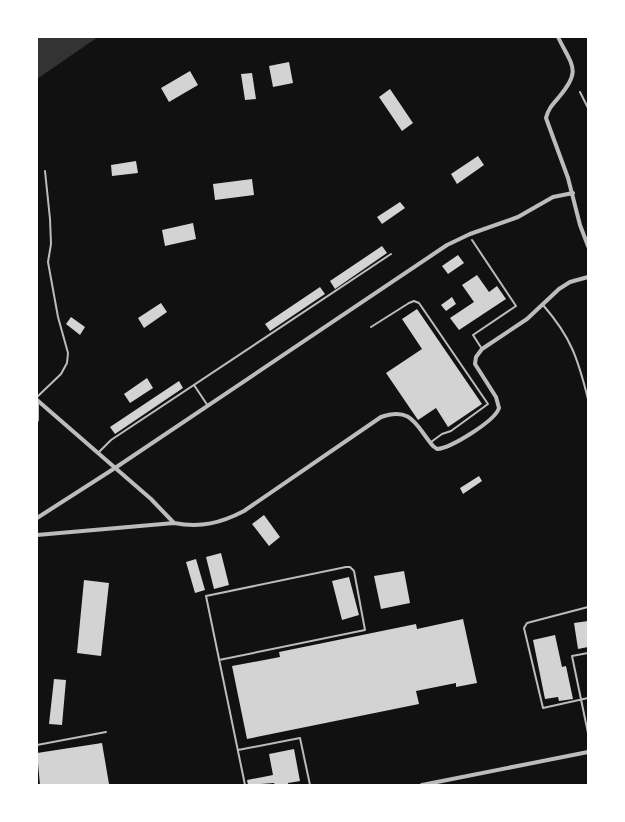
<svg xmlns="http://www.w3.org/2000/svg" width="625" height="822" viewBox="0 0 625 822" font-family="'Golos Text',sans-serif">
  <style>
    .water { fill: #333 }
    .building { fill: #d3d3d3 }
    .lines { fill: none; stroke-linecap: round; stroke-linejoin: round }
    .service { stroke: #bcbcbc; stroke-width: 2 }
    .minor { stroke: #bcbcbc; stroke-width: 4 }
  </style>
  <rect width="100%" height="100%" fill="#111"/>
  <path class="water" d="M37,37H98L37,79Z"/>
  <path class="building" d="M289,62L293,83L273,87L269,66Z
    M190,71L198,85L169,102L161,88Z
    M252,73L256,99L245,100L241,74Z
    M390,89L413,123L402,131L379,97Z
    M478,156L484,165L457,184L451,174Z
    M136,161L138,173L112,176L111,165Z
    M252,179L254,195L215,200L213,184Z
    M400,202L405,208L382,224L377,217Z
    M193,223L196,239L165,246L162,230Z
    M382,246L387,253L335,289L330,281Z
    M458,255L464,263L448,274L442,266Z
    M477,275L489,292L497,286L506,299L459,330L450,318L474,302L462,285Z
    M320,287L325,294L270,331L265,324Z
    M452,297L456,304L446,311L441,305Z
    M161,303L167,312L144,328L138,318Z
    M417,309L482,404L448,427L436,408L418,420L386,373L422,349L402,319Z
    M71,317L85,327L80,335L66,324Z
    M147,378L153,388L130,403L124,394Z
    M179,381L183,388L115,434L110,427Z
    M479,476L482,481L463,494L460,488Z
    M264,515L280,537L269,546L252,524Z
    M221,553L229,585L214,589L206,557Z
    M196,559L205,590L195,593L186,562Z
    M404,571L410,603L381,609L374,576Z
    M349,577L359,615L342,620L332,581Z
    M84,580L109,583L101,656L77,653Z
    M463,619L477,683L456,687V683L416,691L419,704L247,739L232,666L280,657L279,652L416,624L417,629Z
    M588,621V647L578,649L574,623Z
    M555,635L562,667L566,666L573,699L559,701L558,697L545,699L533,640Z
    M54,679L66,680L62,725L49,724Z
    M102,743L109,784L40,785L37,753Z
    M294,749L300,781L288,783V785H275L274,783L248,785L247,780L273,775L269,754Z"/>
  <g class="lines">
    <path class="service" d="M580,92L588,108
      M472,240L516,306L473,335L482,349
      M543,305C571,337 578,359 588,399
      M371,327L409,303L414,301L419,303L488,404L451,431L442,434L431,442
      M194,385L208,406
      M37,397L61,374L67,363L68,353L58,317L48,262L51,244L50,219L45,171
      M98,453L111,440L391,254
      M588,607L527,623L524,628L543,708L588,698
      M588,653L572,656L588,733
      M219,660L365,630L354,571L350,567H346L206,596L245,785
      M37,745L106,732
      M238,750L300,738L310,785"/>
    <path class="minor" d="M558,37C572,66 582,70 559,97C553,104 548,109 546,118L568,178L580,225L588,246
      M37,400L151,499L174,523L37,535
      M37,405V420
      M37,518L115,468L447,245L470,234L518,217L553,197L573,193
      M174,523C201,528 221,523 244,511L381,417C412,406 416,426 433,446L437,449C451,448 495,421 499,408L496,397L475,364L476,357L482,349L527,319L559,289L570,282L588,277
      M422,785L588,752"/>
  </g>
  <rect width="625" height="822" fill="none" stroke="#ffffff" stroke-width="76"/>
</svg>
